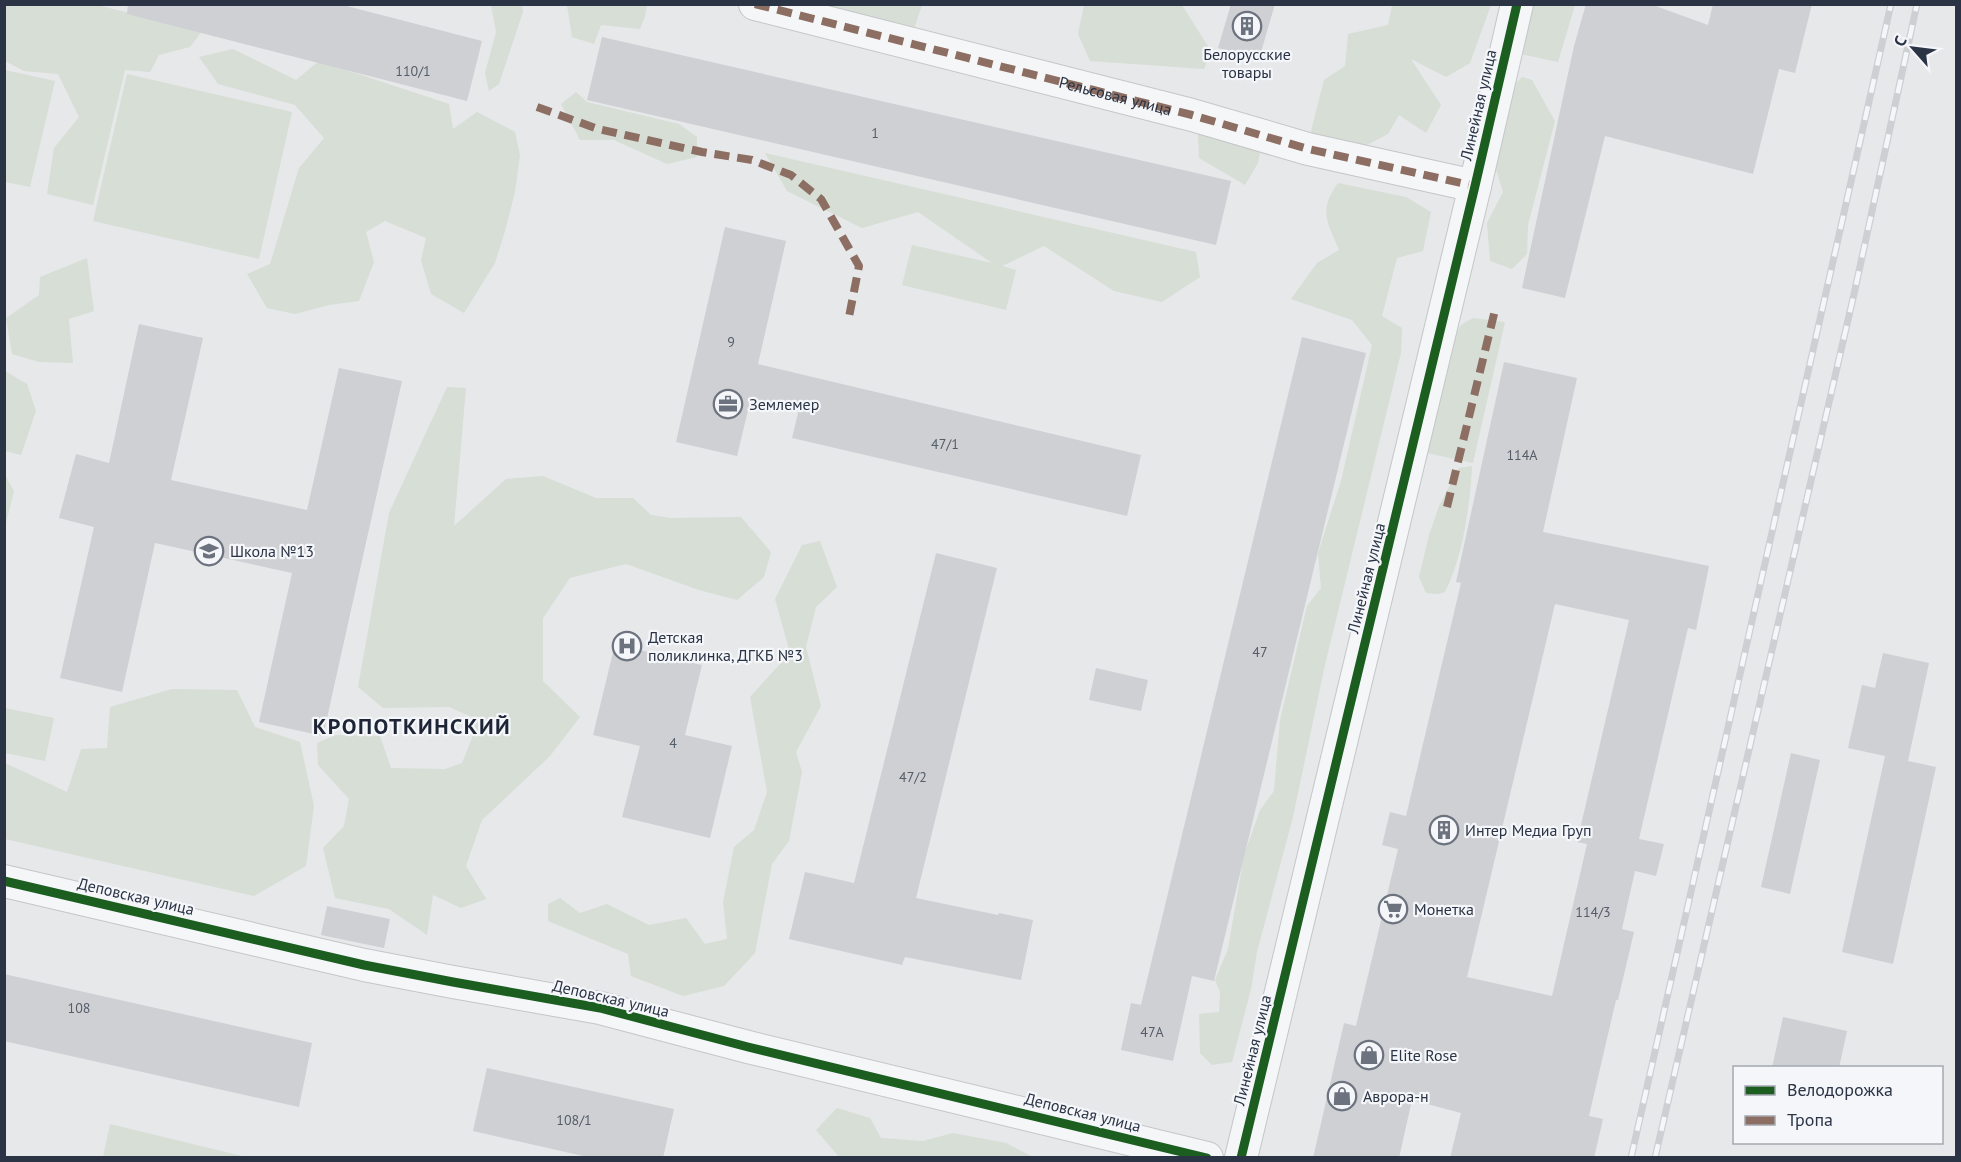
<svg xmlns="http://www.w3.org/2000/svg" width="1961" height="1162" viewBox="0 0 1961 1162" font-family="'PT Sans',sans-serif">
  <style>
    .green { fill: #d6ded6 }
    .building { fill: #ced0d3; fill-rule: evenodd }
    .lines { fill: none; stroke-linecap: round; stroke-linejoin: round }
    .minor-casing { stroke: #c4c6c8; stroke-width: 34 }
    .minor { stroke: #f5f6f7; stroke-width: 32 }
    .rail-casing { stroke: #cecfd2; stroke-width: 7 }
    .rail { stroke: #f4f6f9; stroke-width: 4.5; stroke-dasharray: 14; stroke-linecap: butt }
    .quiet { stroke: #8d6e63; stroke-width: 8; stroke-dasharray: 15 8; stroke-linecap: butt }
    .cycleway-casing { stroke: #f4f6f9; stroke-width: 13 }
    .cycleway { stroke: #1b5e20; stroke-width: 9 }
    .labels { text-anchor: middle; dominant-baseline: central; stroke-width: 4.5; stroke-linejoin: round; paint-order: stroke }
    .number-label { font-size: 14px; fill: #545c69 }
    .poi-label { font-size: 16px; fill: #2b3445; stroke: #f4f6f9; text-anchor: start }
    .street-label { font-size: 16px; fill: #2b3445; stroke: #f4f6f9 }
    .district-label { font-size: 22px; font-weight: bold; letter-spacing: 1.5px; fill: #1d2536; stroke: #f4f6f9 }
  </style>
  <rect width="100%" height="100%" fill="#e6e8ea"/>
  <path class="green" d="M5,5H97L202,31L190,47L159,55L150,72L125,70L93,205L47,194L54,148L79,117L58,74L24,71L5,61Z
    M491,5H522L523,12L499,84L489,91L485,73L496,32Z
    M567,5V4L647,5L645,16L640,29L601,25L594,44L572,37Z
    M822,5H922L914,29Z
    M1084,5H1182L1211,51L1204,69L1090,61L1078,34Z
    M1392,5H1491L1470,63L1446,77L1411,59L1441,105L1426,133L1399,115L1388,134L1365,146L1310,135L1324,80L1345,66L1348,34L1388,25Z
    M1531,5H1575L1558,62L1520,54Z
    M233,49L296,80L319,61L449,104L453,129L477,112L515,132L520,155L515,192L505,231L495,263L464,313L431,294L421,260L426,238L385,221L366,232L374,262L359,301L329,305L295,314L267,308L247,274L270,264L299,168L324,138L295,105L218,84L199,57Z
    M5,70L55,81L30,187L5,182Z
    M127,74L292,112L259,259L93,221Z
    M1522,77L1532,80L1555,121L1528,225L1527,254L1512,269L1490,261L1487,223L1503,192L1493,160L1506,93Z
    M576,92L587,102L679,124L697,137V157L667,164L614,140H580L561,104Z
    M1205,122L1261,148L1258,163L1245,185L1199,158L1198,135Z
    M765,153L1196,252L1200,277L1162,302L1114,291L1044,246L1002,266L1016,270L1006,310L902,285L912,245L992,263L918,212L862,228L787,191Z
    M1338,183L1406,197L1431,212L1423,251L1397,258L1382,316L1402,328L1401,353L1324,669L1293,817L1257,952L1251,989L1232,1062L1212,1065L1200,1053L1199,1014L1219,1012L1220,992L1215,980L1228,949L1244,855L1260,810L1274,791L1280,720L1307,606L1321,588L1318,553L1341,481L1372,345L1352,320L1291,299L1317,263L1339,250C1327,221 1318,211 1338,183Z
    M87,258L94,311L69,319L73,363L39,362L12,354L6,318L39,295L40,277Z
    M1473,318L1505,322L1473,463L1427,453L1457,332L1461,325Z
    M5,371L27,384L36,411L21,455L5,451Z
    M447,387L466,388L454,526L506,479L543,476L596,498H633L651,515L670,518L741,517L771,552L764,577L737,600L699,590L626,564L570,578L543,618V681L580,717L550,756L482,820L466,866L486,899L461,908L433,895L427,935L389,909L335,898L323,848L344,826L349,799L318,765L317,743L336,735L380,736L391,768L445,769L462,763L472,738V717L449,707L383,708L358,687L389,513Z
    M1472,466C1470,506 1463,556 1445,592L1438,594L1426,593L1419,577L1429,535L1439,506L1459,468Z
    M5,475L14,491L5,527Z
    M820,541L837,587L816,607L806,647L821,706L796,752L802,772L789,841L772,864L755,953L724,986L683,996L631,976L628,954L548,921V904L560,898L580,913L607,904L649,925L686,918L705,944L727,939L723,902L734,847L754,830L767,792L750,697L790,653L775,599L802,545Z
    M172,689L237,690L255,727L300,742L314,806L306,866L254,896L5,839V763L67,792L81,749L107,748L110,707Z
    M5,708L54,718L45,761L5,753Z
    M837,1108L870,1118L881,1138L923,1141L953,1133L1006,1143L1033,1157H839L816,1130Z
    M110,1124L246,1157H103Z"/>
  <path class="building" d="M128,4H339L482,41L467,101L127,14Z
    M1231,4H1275L1259,59L1218,48Z
    M1586,4H1650L1708,25L1713,4H1812L1795,73L1779,69L1753,174L1605,136L1565,298L1522,288L1574,46Z
    M602,37L1231,181L1216,245L587,100Z
    M725,227L786,241L758,364L1141,455L1127,516L792,438L799,409L751,398L737,456L676,442Z
    M139,324L203,338L171,480L307,510L339,368L402,381L323,736L259,722L292,573L155,543L122,692L60,678L94,527L59,518L76,454L109,463Z
    M1302,337L1366,353L1214,981L1192,976L1173,1061L1121,1050L1131,1003L1141,1005Z
    M1504,362L1577,378L1543,532L1709,566L1696,630L1688,628L1639,839L1664,844L1656,876L1635,871L1622,929L1634,932L1618,1000H1616L1589,1116L1603,1119L1594,1158H1450L1461,1113L1412,1100L1399,1158H1313L1344,1023L1356,1026L1398,849L1382,845L1390,812L1406,816L1461,583L1456,582ZM1555,604L1629,620L1577,842L1587,844L1552,996L1467,977Z
    M936,553L997,568L916,898L998,915L999,913L1033,920L1021,980L905,957L902,965L789,939L805,872L854,883Z
    M615,644L702,665L685,735L732,746L710,838L622,817L640,746L593,735Z
    M1883,653L1929,663L1908,761L1848,748L1862,685L1875,688Z
    M1096,668L1148,680L1141,711L1089,700Z
    M1791,753L1820,760L1790,894L1761,887Z
    M1885,756L1936,767L1893,964L1842,952Z
    M327,906L390,919L384,948L321,935Z
    M4,974L312,1043L299,1107L4,1041Z
    M1783,1017L1847,1031L1839,1068H1772Z
    M487,1068L674,1109L663,1158H592L473,1131Z"/>
  <g class="lines">
    <g class="minor-casing">
      <g id="minor">
        <path id="s1" d="M755,4L1192,115L1308,149L1475,186"/>
        <path d="M4,881L364,965L453,982L600,1008L748,1047L1207,1158"/>
        <path d="M1241,1158L1475,186L1517,4"/>
      </g>
    </g>
    <use href="#minor" class="minor"/>
    <g class="rail-casing">
      <path id="rail" d="M1631,1158L1891,4
        M1655,1158L1854,294L1917,4"/>
    </g>
    <use href="#rail" class="rail"/>
    <path class="quiet" d="M755,4L1192,115L1308,149L1475,186
      M537,107L598,129L702,152L752,160L791,175L821,199L859,266L849,317
      M1447,507L1495,310"/>
    <g class="cycleway-casing">
      <path id="cycleway" d="M4,881L364,965L453,982L600,1008L748,1047L1207,1158
        M1241,1158L1475,186L1517,4"/>
    </g>
    <use href="#cycleway" class="cycleway"/>
  </g>
  <defs>
    <g id="building-ring" transform="scale(1.5)"><circle r="9.5" fill="#f4f6f9" stroke="#6c737f" stroke-width="1.5"/><path d="M-4-6H4V6H1V3H-1V6H-4ZM-2.5-4.3h1.7v1.8h-1.7ZM.8-4.3h1.7v1.8H.8ZM-2.5-1h1.7V.8h-1.7ZM.8-1h1.7V.8H.8Z" fill="#6c737f"/></g>
    <g id="office-ring" transform="scale(1.5)"><circle r="9.5" fill="#f4f6f9" stroke="#6c737f" stroke-width="1.5"/><path d="M-6-3h4V-5.5h4V-3h4V5H-6ZM-1-4.5V-3h2v-1.5ZM-6 0V1H6V0Z" fill="#6c737f"/></g>
    <g id="school-ring" transform="scale(1.5)"><circle r="9.5" fill="#f4f6f9" stroke="#6c737f" stroke-width="1.5"/><path d="M0-5L7-2L0 1L-7-2ZM-4 1L0 2.5L4 1V4Q0 6-4 4Z" fill="#6c737f"/></g>
    <g id="hospital-ring" transform="scale(1.5)"><circle r="9.5" fill="#f4f6f9" stroke="#6c737f" stroke-width="1.5"/><path d="M-5-5h3v3.5h4V-5h3V5h-3V1.5h-4V5h-3Z" fill="#6c737f"/></g>
    <g id="supermarket-ring" transform="scale(1.5)"><circle r="9.5" fill="#f4f6f9" stroke="#6c737f" stroke-width="1.5"/><path d="M-6-5.5h2.5l.6 2H6L4.5 2H-2.5L-4.4-4H-6ZM-1.5 3.2a1.3 1.3 0 1 0 .1 0ZM3 3.2a1.3 1.3 0 1 0 .1 0Z" fill="#6c737f"/></g>
    <g id="shop-ring" transform="scale(1.5)"><circle r="9.5" fill="#f4f6f9" stroke="#6c737f" stroke-width="1.5"/><path d="M-5-2.5h2.3a2.7 3.5 0 0 1 5.4 0H5L5.5 6h-11ZM-1.5-2.5h3a1.5 2.3 0 0 0-3 0Z" fill="#6c737f"/></g>
  </defs>
  <g fill-rule="evenodd">
    <use href="#building-ring" x="1247" y="26"/>
    <use href="#office-ring" x="728" y="404"/>
    <use href="#school-ring" x="209" y="551"/>
    <use href="#hospital-ring" x="627" y="646"/>
    <use href="#building-ring" x="1444" y="830"/>
    <use href="#supermarket-ring" x="1393" y="909"/>
    <use href="#shop-ring" x="1369" y="1055"/>
    <use href="#shop-ring" x="1342" y="1096"/>
  </g>
  <g class="labels">
    <g class="number-label">
      <text x="413" y="71">110/1</text>
      <text x="875" y="133">1</text>
      <text x="731" y="342">9</text>
      <text x="945" y="444">47/1</text>
      <text x="1522" y="455">114А</text>
      <text x="1260" y="652">47</text>
      <text x="673" y="743">4</text>
      <text x="913" y="777">47/2</text>
      <text x="1593" y="912">114/3</text>
      <text x="79" y="1008">108</text>
      <text x="1152" y="1032">47А</text>
      <text x="574" y="1120">108/1</text>
    </g>
    <g class="poi-label">
      <text x="1247" y="54" text-anchor="middle">Белорусские<tspan x="1247" dy="18">товары</tspan></text>
      <text x="749" y="404">Землемер</text>
      <text x="230" y="551">Школа №13</text>
      <text x="648" y="637">Детская<tspan x="648" dy="18">поликлинка, ДГКБ №3</tspan></text>
      <text x="1465" y="830">Интер Медиа Груп</text>
      <text x="1414" y="909">Монетка</text>
      <text x="1390" y="1055">Elite Rose</text>
      <text x="1363" y="1096">Аврора-н</text>
    </g>
    <g class="street-label">
      <text stroke="none"><textPath href="#s1" startOffset="372">Рельсовая улица</textPath></text>
      <text transform="translate(1478 105) rotate(-77)">Линейная улица</text>
      <text transform="translate(1366 578) rotate(-76)">Линейная улица</text>
      <text transform="translate(136 896) rotate(13)">Деповская улица</text>
      <text transform="translate(611 998) rotate(13)">Деповская улица</text>
      <text transform="translate(1252 1050) rotate(-76)">Линейная улица</text>
      <text transform="translate(1083 1112) rotate(14)">Деповская улица</text>
    </g>
    <g class="district-label">
      <text x="412" y="726">КРОПОТКИНСКИЙ</text>
    </g>
  </g>
  <rect width="1961" height="1162" fill="none" stroke="#2b3445" stroke-width="12"/>
  <rect x="1733" y="1066" width="210" height="78" fill="#f4f6f9" stroke="#a4a8b1" stroke-width="1.5"/>
  <rect x="1745" y="1086" width="30" height="9" fill="#1b5e20" stroke="#a4a8b1" stroke-width="1.5"/>
  <text x="1787" y="1096" font-size="18" fill="#2b3445">Велодорожка</text>
  <rect x="1745" y="1116" width="30" height="9" fill="#8d6e63" stroke="#a4a8b1" stroke-width="1.5"/>
  <text x="1787" y="1126" font-size="18" fill="#2b3445">Тропа</text>
  <g transform="translate(1913 48) rotate(298)" stroke="#f4f6f9" stroke-width="4.5" paint-order="stroke">
  <path d="M0-4.5L10 22L0 15L-10 22Z" fill="#2b3445"/>
  <text y="-9" font-size="16" font-weight="bold" text-anchor="middle" fill="#2b3445">С</text>
  </g>
</svg>
